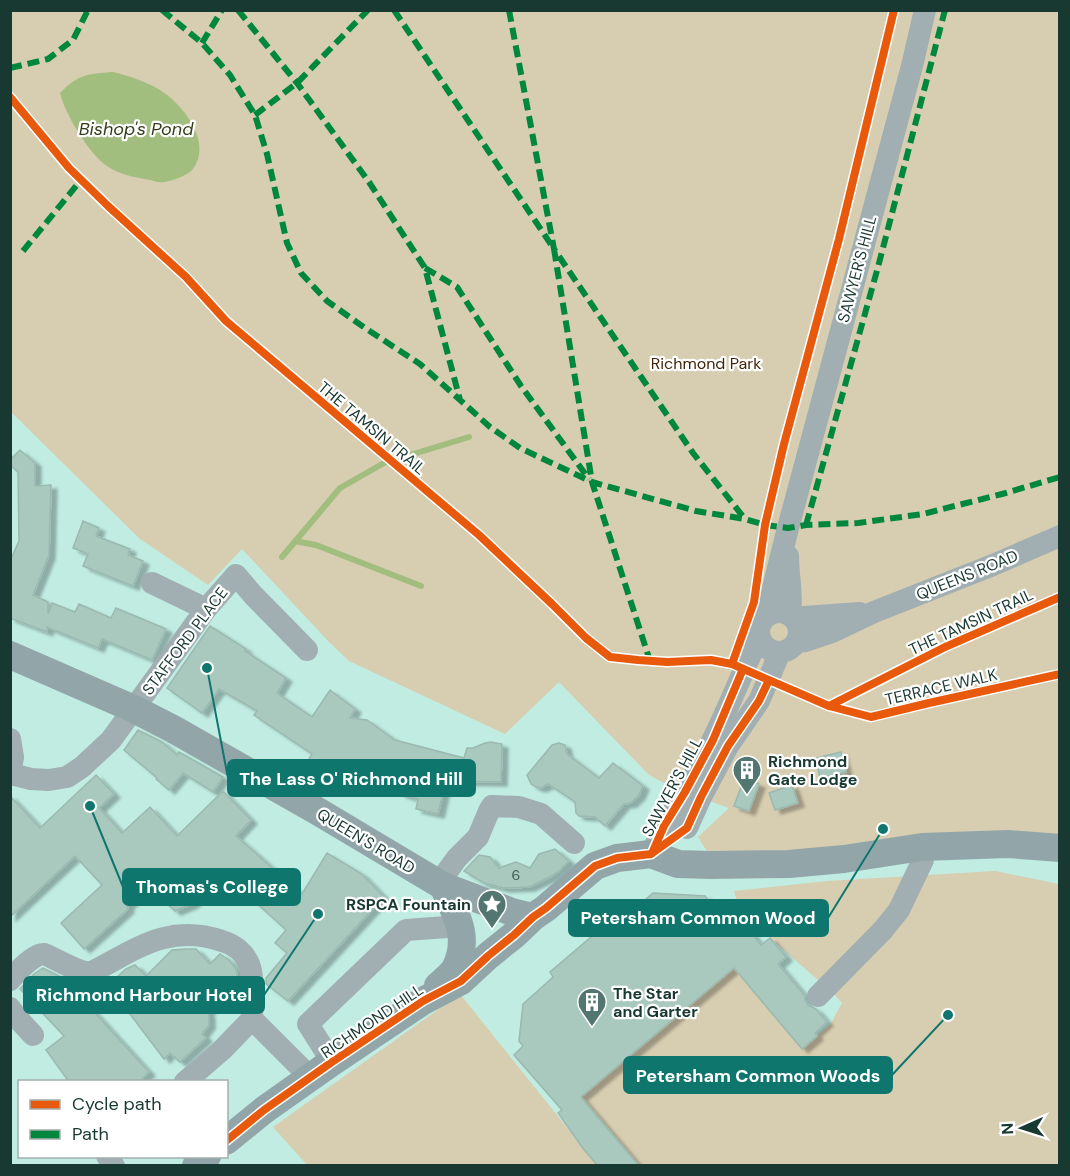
<svg xmlns="http://www.w3.org/2000/svg" width="1070" height="1176" viewBox="0 0 1070 1176" font-family="'DM Sans',sans-serif">
  <style>
    .green { fill: #d7cdb0 }
    .water { fill: #a2be7f }
    .lines { fill: none; stroke-linecap: round; stroke-linejoin: round }
    .stream { stroke: #a2be7f; stroke-width: 6 }
    .building { fill: #a9c8be; stroke: #9ab9af; stroke-width: 1.5; filter: url(#shadow) }
    .minor { stroke: #a1afb2; stroke-width: 22 }
    .major { stroke: #92a6aa; stroke-width: 28 }
    .quiet { stroke: #00873e; stroke-width: 6; stroke-dasharray: 12 6; stroke-linecap: butt }
    .cycleway-casing { stroke: #fff; stroke-width: 11 }
    .cycleway { stroke: #e8590c; stroke-width: 8 }
    .labels { text-anchor: middle; dominant-baseline: central; stroke-width: 4.5; stroke-linejoin: round; paint-order: stroke }
    .number-label { font-size: 14px; fill: #3c5c55 }
    .street-label { font-size: 16px; fill: #183832; stroke: #fff }
    .park-label { font-size: 16px; fill: #41250a; stroke: #fff }
    .poi-label { font-size: 16px; font-weight: bold; fill: #183832; stroke: #fff; text-anchor: start }
    .water-label { font-size: 18px; font-style: italic; fill: #353e1a; stroke: #fff }
    .leader { fill: none; stroke: #0f766e; stroke-width: 2 }
    .callout-dot { fill: #0f766e; stroke: #fff; stroke-width: 2 }
    .callout { fill: #0f766e; stroke: #0f766e; stroke-width: 2 }
    .callout-label { font-size: 18px; text-anchor: middle; font-weight: bold; fill: #fff }
  </style>
  <defs>
    <filter id="shadow"><feDropShadow dx="6" dy="4" stdDeviation="1.5" flood-color="#0004"/></filter>
  </defs>
  <rect width="100%" height="100%" fill="#c0ece2"/>
  <path class="green" d="M10,11H1059V839L834,852L708,853L698,837L729,808L676,789L649,775L559,682L505,734L349,661L329,642L242,549L208,585L140,539L11,412Z
    M995,871L1059,884V1165H639L581,1097L734,968L802,1048L830,1025L842,1003L833,993L741,913L734,891L827,881Z
    M460,994L597,1165H307L273,1127Z"/>
  <path class="water" d="M113,72C129,76 145,81 160,90C183,104 214,144 192,170C188,175 170,182 163,182C159,183 154,181 150,180C134,177 120,175 107,166C89,154 65,114 60,93C79,74 87,74 113,72Z"/>
  <g class="lines">
    <path class="stream" d="M295,541L316,545L421,586
      M282,557L340,488L384,463L469,437"/>
  </g>
  <path class="building" d="M20,450L35,463V486L51,485L49,555L33,595L48,602V614L52,603L75,612L79,604L111,618L116,608L166,629L152,660L102,639L98,648L47,627V632L10,618V561L19,541L18,472L10,465V460Z
    M83,521L99,528L96,536L130,549L128,555L143,561L133,586L83,566L88,554L73,548Z
    M210,626L246,649L245,651L286,678L277,693L312,717L330,690L355,709L350,718L367,720L395,740L464,758L467,748H473L485,743L491,742L502,744L501,782L446,781L438,814L416,809L418,799L402,794L372,773L370,776L358,769L356,772L341,762L329,780L323,776L314,790L296,780L312,754L254,715L257,711L219,689L202,713L167,688Z
    M138,730L162,742L177,755L179,752L223,777L213,792L183,773L169,790L156,779L157,778L124,750Z
    M559,743L565,745L567,754L599,778L613,763L643,786L639,795L631,803L624,804L605,826L595,817L579,816L576,813L575,802L548,784L541,788L536,787L531,784L527,775L552,745Z
    M841,752L846,772L820,778L816,758Z
    M96,775L114,794L99,808L122,833L150,807L177,836L223,791L251,820L236,836L302,894L327,853L362,874L384,897L288,1001L266,984V978L287,953L275,943L286,930L238,886L242,882L236,885L233,882L223,890L207,897H198L192,904L175,911L147,885L127,906L128,909L84,949L61,923L102,885L75,856L10,917V796L40,828Z
    M744,779L759,784L749,811L734,806Z
    M792,785L798,803L775,810L769,793Z
    M555,849L569,861L560,870L550,877L529,887L504,888L484,883L464,871L479,855L490,857L499,868L516,862L530,868L539,854Z
    M653,893L705,896L718,912L728,904L761,945L770,938L786,957L778,964L805,996V1000L808,1005L816,1009L827,1022L815,1033L817,1036L802,1049L734,968L581,1097L639,1166H598L582,1147L558,1113L562,1110L514,1055L523,1046L519,1041L523,1004L553,977L550,972L618,914L623,919Z
    M186,949H196L210,964L220,954L229,960L236,969L239,989L236,993L230,988L207,1012L209,1014V1025L202,1034L206,1038L180,1062L170,1053L164,1059L108,985L126,969L135,965L146,976L172,950Z
    M43,968L63,978L149,1072L139,1082H69L46,1050L64,1036L20,989L34,974Z"/>
  <g class="lines">
    <path class="minor" d="M788,556C788,576 793,596 790,615
      M152,583L206,609
      M759 632a20 20 0 1 1 40 0a20 20 0 1 1-40 0Z
      M766,616L788,528L912,66L925,10
      M795,620L804,617L860,613
      M797,642L805,641L832,632L874,612L993,565L1060,536
      M10,739L13,757L10,775
      M11,774L31,779L49,780L67,777L82,767L111,740L206,609L236,575L253,595L307,650
      M687,828L701,797L728,746L759,701L780,652
      M651,854C669,815 693,779 712,741C729,707 743,671 759,636
      M438,884L457,858L478,837L489,811L492,806L519,807L541,814L574,843
      M10,980C16,973 34,953 44,954C48,955 67,966 74,968C80,971 85,973 92,972C137,949 168,923 222,941C233,944 244,952 249,964C255,981 252,1002 252,1019L222,1050L185,1082
      M818,996L883,930L899,910L923,860L922,847
      M10,1008L19,1020L33,1035
      M252,1019L311,1078
      M332,1062L308,1024L406,930L460,926
      M107,1156L114,1166"/>
    <path class="major" d="M10,655L134,709L173,729L319,812L443,886L512,912L533,917
      M438,986C443,981 451,975 455,969C471,938 456,914 443,886
      M226,1141L264,1110L332,1062L423,1001L461,981L488,956L514,935L533,917L546,908L595,866L617,858L651,854L678,864L711,865L789,864L844,859L922,847L1008,844L1060,848
      M196,1166L207,1156"/>
    <path class="quiet" d="M162,10L202,43L230,75L255,115L267,154L287,243L301,273L327,301L365,328L420,364L490,427L520,448L592,482L696,511L745,519L765,525L788,528L806,525L858,523L923,514L1002,494L1060,477
      M238,10L297,83L369,182L425,268L460,400
      M394,10L554,249L592,482L650,661
      M509,10L554,249L693,453L745,519
      M202,43L222,10
      M10,68L48,59L73,40L88,10
      M255,115L297,83L368,10
      M23,251L81,180
      M425,268L457,287L521,386L589,479
      M806,525L878,267L945,10"/>
    <g class="cycleway-casing">
      <path id="cycleway" d="M10,97L69,168L108,206L186,277L226,321L479,535L552,604L586,638L610,657L638,660L667,662L711,660L732,664L829,706L871,717L929,703L1060,674
        M732,664L754,602L765,525L784,444L839,239L894,10
        M829,706L945,647L1060,597
        M653,851L664,826L685,792L713,740L743,669
        M651,854L687,828L701,797L728,746L759,701L769,680
        M226,1141L264,1110L332,1062L423,1001L461,981L488,956L514,935L533,917L546,908L595,866L617,858L651,854"/>
    </g>
    <use href="#cycleway" class="cycleway"/>
  </g>
  <defs>
    <g id="building-pin" transform="scale(1.5)"><path d="M0 17L-7.5 6A9.5 9.5 0 1 1 7.5 6Z" fill="#537770" stroke="#fff"/><path d="M-4-6H4V6H1V3H-1V6H-4ZM-2.5-4.3h1.7v1.8h-1.7ZM.8-4.3h1.7v1.8H.8ZM-2.5-1h1.7V.8h-1.7ZM.8-1h1.7V.8H.8Z" fill="#fff"/></g>
    <g id="sight-pin" transform="scale(1.5)"><path d="M0 17L-7.5 6A9.5 9.5 0 1 1 7.5 6Z" fill="#537770" stroke="#fff"/><path d="M0-6L1.8-2.2L6-1.7L2.9 1.2L3.7 5.4L0 3.3L-3.7 5.4L-2.9 1.2L-6-1.7L-1.8-2.2Z" fill="#fff"/></g>
  </defs>
  <g fill-rule="evenodd">
    <use href="#building-pin" x="747" y="770"/>
    <use href="#sight-pin" x="492" y="904"/>
    <use href="#building-pin" x="592" y="1002"/>
  </g>
  <g class="labels">
    <g class="number-label">
      <text x="516" y="875">6</text>
    </g>
    <g class="street-label">
      <text transform="translate(857 269) rotate(-75)">SAWYER'S HILL</text>
      <text transform="translate(372 428) rotate(40)">THE TAMSIN TRAIL</text>
      <text transform="translate(967 575) rotate(-22)">QUEENS ROAD</text>
      <text transform="translate(971 622) rotate(-25)">THE TAMSIN TRAIL</text>
      <text transform="translate(185 641) rotate(-53)">STAFFORD PLACE</text>
      <text transform="translate(941 687) rotate(-13)">TERRACE WALK</text>
      <text transform="translate(672 787) rotate(-62)">SAWYER'S HILL</text>
      <text transform="translate(366 841) rotate(31)">QUEEN'S ROAD</text>
      <text transform="translate(372 1021) rotate(-34)">RICHMOND HILL</text>
    </g>
    <g class="park-label">
      <text x="706" y="363">Richmond Park</text>
    </g>
    <g class="poi-label">
      <text x="768" y="761">Richmond<tspan x="768" dy="18">Gate Lodge</tspan></text>
      <text x="471" y="904" text-anchor="end">RSPCA Fountain</text>
      <text x="613" y="993">The Star<tspan x="613" dy="18">and Garter</tspan></text>
    </g>
    <g class="water-label">
      <text x="136" y="129">Bishop's Pond</text>
    </g>
  </g>
  <path class="leader" d="M207 668L228 778M90 806L123 887M883 829L828 918M318 914L264 995M948 1015L892 1075"/>
  <g class="callout-dot">
    <circle cx="207" cy="668" r="6"/>
    <circle cx="90" cy="806" r="6"/>
    <circle cx="883" cy="829" r="6"/>
    <circle cx="318" cy="914" r="6"/>
    <circle cx="948" cy="1015" r="6"/>
  </g>
  <g class="callout">
    <rect x="228" y="760" width="247" height="36" rx="6"/>
    <rect x="123" y="869" width="177" height="36" rx="6"/>
    <rect x="569" y="900" width="259" height="36" rx="6"/>
    <rect x="24" y="977" width="240" height="36" rx="6"/>
    <rect x="624" y="1057" width="268" height="36" rx="6"/>
  </g>
  <g class="callout-label">
    <text x="351" y="785">The Lass O' Richmond Hill</text>
    <text x="212" y="893">Thomas's College</text>
    <text x="698" y="924">Petersham Common Wood</text>
    <text x="144" y="1001">Richmond Harbour Hotel</text>
    <text x="758" y="1082">Petersham Common Woods</text>
  </g>
  <rect width="1070" height="1176" fill="none" stroke="#183832" stroke-width="24"/>
  <rect x="18" y="1080" width="210" height="78" fill="#ffffff" stroke="#a3afad" stroke-width="1.5"/>
  <rect x="30" y="1100" width="30" height="9" fill="#e8590c" stroke="#a3afad" stroke-width="1.5"/>
  <text x="72" y="1110" font-size="18" fill="#183832">Cycle path</text>
  <rect x="30" y="1130" width="30" height="9" fill="#00873e" stroke="#a3afad" stroke-width="1.5"/>
  <text x="72" y="1140" font-size="18" fill="#183832">Path</text>
  <g transform="translate(1022 1128) rotate(267)" stroke="#ffffff" stroke-width="4.5" paint-order="stroke">
  <path d="M0-4.5L10 22L0 15L-10 22Z" fill="#183832"/>
  <text y="-9" font-size="16" font-weight="bold" text-anchor="middle" fill="#183832">N</text>
  </g>
</svg>
